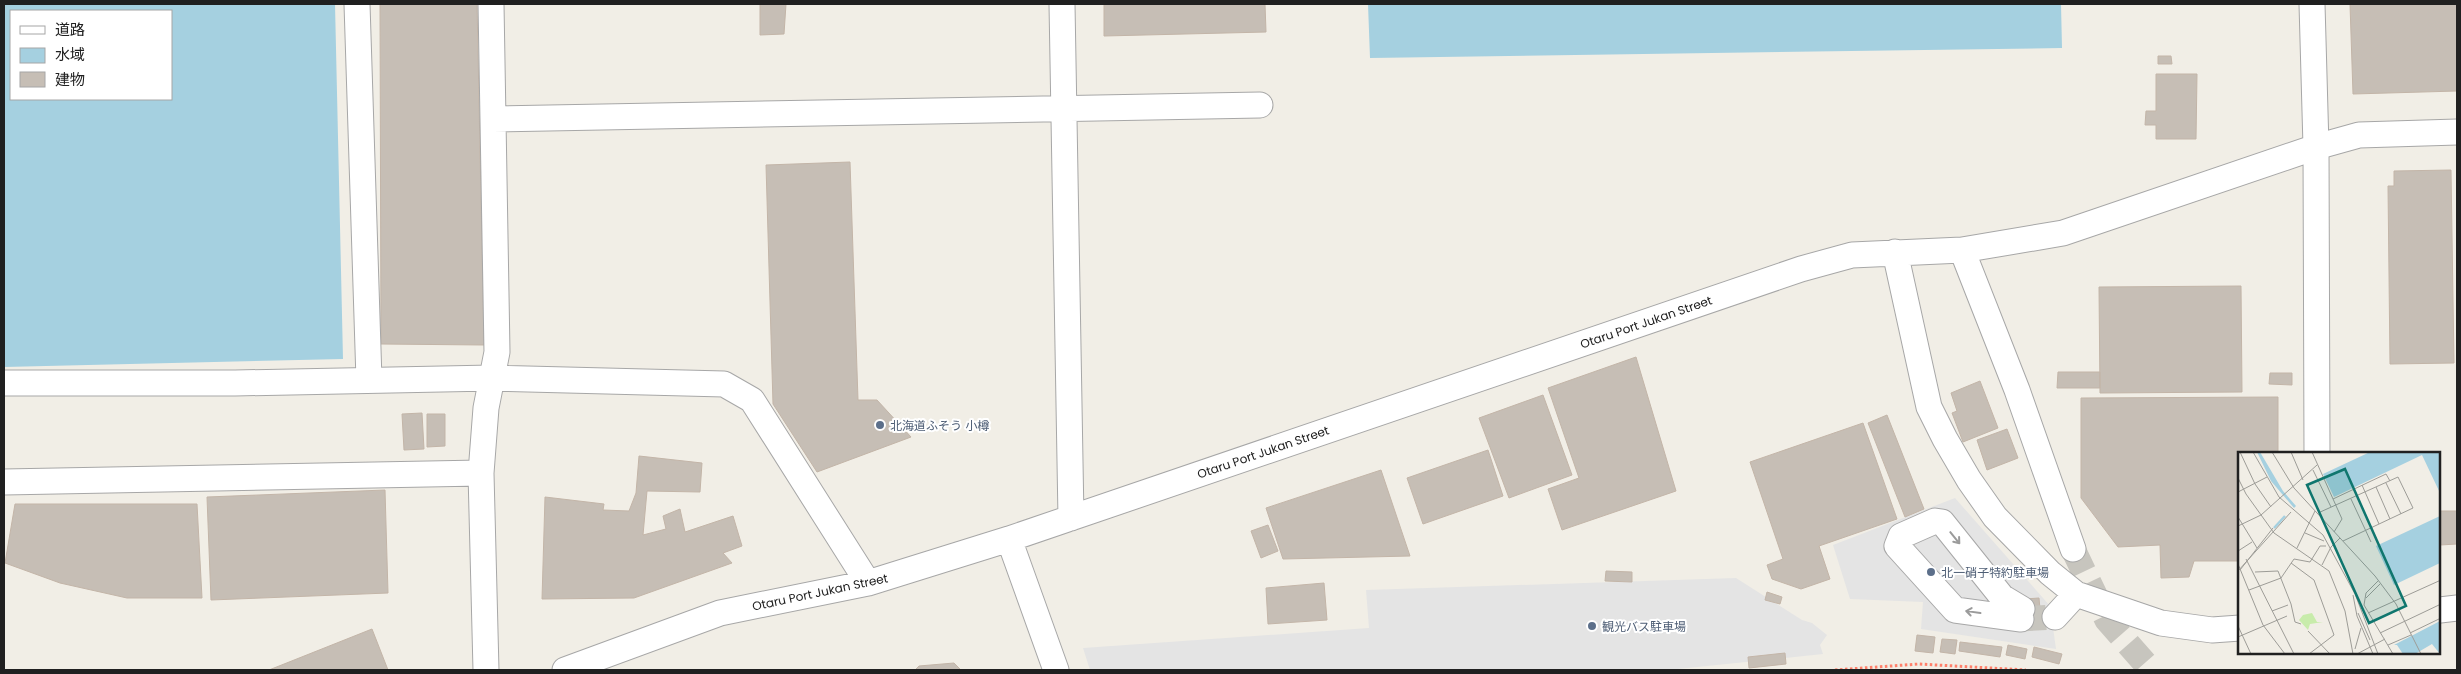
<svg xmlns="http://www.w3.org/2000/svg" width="2461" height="674" viewBox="0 0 2461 674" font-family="Poppins,'Noto Sans JP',sans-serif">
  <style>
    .parking { fill: #e4e4e4 }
    .water { fill: #a5d0e0; fill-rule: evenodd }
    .building { fill: #c6beb5; stroke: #c3b5a8 }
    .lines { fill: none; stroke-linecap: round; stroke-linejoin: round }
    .minor-tunnel { stroke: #c7c5be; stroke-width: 25; stroke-dasharray: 25 12; stroke-linecap: butt }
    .minor-casing { stroke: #a7a7a7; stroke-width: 27 }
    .path { stroke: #ff7f6a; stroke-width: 3; stroke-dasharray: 2.5 2.5; stroke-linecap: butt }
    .minor { stroke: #fff; stroke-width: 25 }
    .oneway { stroke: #9b9b9b }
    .service-dot { fill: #5c6f8a; stroke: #fff; stroke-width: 2 }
    .labels { text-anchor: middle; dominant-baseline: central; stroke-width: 4; stroke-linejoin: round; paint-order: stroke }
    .street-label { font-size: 12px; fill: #202020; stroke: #fff }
    .service-label { font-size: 12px; fill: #4e5e75; stroke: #fff; text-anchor: start }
    .inset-river { fill: none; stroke: #a5d0e0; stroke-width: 2.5 }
    .inset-road { fill: none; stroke: #9d9c97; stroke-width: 1 }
    .view { fill: #0f766e; fill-opacity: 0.15; stroke: #0f766e; stroke-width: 2.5 }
    .inset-edge { fill: none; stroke: #202020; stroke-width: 2.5 }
  </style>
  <rect width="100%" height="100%" fill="#f1eee6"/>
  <path class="parking" d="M1955,498L2050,606L2056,649L1921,629L1923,602L1850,599L1833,545Z
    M1736,578L1802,620L1812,623L1827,635L1820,645L1823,654L1668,670H1090L1083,648L1369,628L1366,590Z"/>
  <path class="water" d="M4,4H335L343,359L4,367ZM11,11H171V99H11Z
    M1368,4H2061L2062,48L1370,58Z"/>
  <path class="building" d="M380,4H477L484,345L381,344Z
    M760,4H786L784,34L760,35Z
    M1104,4H1265L1266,32L1104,36Z
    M2350,4H2457V91L2353,94Z
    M2158,56H2171L2172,64H2158Z
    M2156,74H2197L2196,139H2156V125H2145L2146,111H2156Z
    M850,162L858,400H877L911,437L817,472L773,404L766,165Z
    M2451,170L2454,363L2390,364L2388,186H2394V171Z
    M2241,286L2242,392L2100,393L2099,287Z
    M1636,357L1676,491L1562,530L1548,489L1579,478L1548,388Z
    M2058,372H2100V388H2057Z
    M2270,373H2292V385L2269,384Z
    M1980,381L1998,428L1963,442L1952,413L1957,411L1951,393Z
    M1543,395L1572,475L1509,498L1479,418Z
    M2278,397V453H2240V561H2194L2189,577L2161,578L2160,545L2118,547L2081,498V398Z
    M422,413L424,449L404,450L402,414Z
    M427,414H445V446L427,447Z
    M1887,415L1924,509L1905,517L1868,423Z
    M1863,423L1897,519L1819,546L1830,579L1801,589L1772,579L1767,565L1783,559L1750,462Z
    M2007,429L2018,458L1987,470L1977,440Z
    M1488,450L1503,496L1423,524L1407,478Z
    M639,456L702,463L700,492L647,491L643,535L666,529L663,516L680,509L685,532L733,516L742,546L723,553L732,563L634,598L542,599L545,497L604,504L603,510L629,511L636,493Z
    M1381,470L1410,556L1283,559L1266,508Z
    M385,490L388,593L211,600L207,497Z
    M15,504H197L202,598H127L60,583L5,563Z
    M2440,511H2457V544L2440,545Z
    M1268,525L1278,551L1261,558L1251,531Z
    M1606,571L1632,572V582L1605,581Z
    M1324,583L1327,620L1268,624L1266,588Z
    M1767,592L1782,597L1780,604L1765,600Z
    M2039,598L2040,609L2049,608L2050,625L2027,627L2025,599Z
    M372,629L388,670H269Z
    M1917,635L1935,637L1933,653L1915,651Z
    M1942,639L1957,640L1955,654L1940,652Z
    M1960,642L2002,647L2000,657L1959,651Z
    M2008,645L2027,649L2025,659L2006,655Z
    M2034,647L2062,654L2059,664L2032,657Z
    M1785,653L1786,664L1749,668L1748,657Z
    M954,663L961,670H915L919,666Z"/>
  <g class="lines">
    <path class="minor-tunnel" d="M2073,549L2107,620L2151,670
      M2021,619L2055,617"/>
    <g class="minor-casing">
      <path id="minor" d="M357,4L369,380
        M1062,4L1071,518
        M2312,4L2316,147L2317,453
        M493,119L1260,105
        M1962,250L2017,390L2073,549
        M1895,252L1929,407L1945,439L1969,480L1995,517L2050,573L2076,594L2161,623L2212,630L2240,628
        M4,383H235L492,378L724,384L752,400L868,583
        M4,482L481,473
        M1009,539L1056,670
        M2440,610L2457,608
        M2055,617L2076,594
        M2021,619L1955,610L1897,546L1901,536L1935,521L1942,522L2002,597L2022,609
        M486,670L481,473L486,408L497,352L491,4
        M565,670L720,613L868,583L1009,539L1801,269L1852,255L1962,250L2063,233L2316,147L2359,135L2457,132"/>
    </g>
    <path class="path" d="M1835,670L1919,664L2026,670"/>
    <use href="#minor" class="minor"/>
  </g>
  <defs><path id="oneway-shaft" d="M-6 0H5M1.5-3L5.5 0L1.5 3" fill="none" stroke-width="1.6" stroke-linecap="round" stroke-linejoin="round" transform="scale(1.25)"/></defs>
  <g class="oneway">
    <use href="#oneway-shaft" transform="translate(1955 538) rotate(51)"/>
    <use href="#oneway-shaft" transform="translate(1973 612) rotate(-172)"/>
  </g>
  <g class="service-dot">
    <circle cx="880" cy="425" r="5"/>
    <circle cx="1931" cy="572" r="5"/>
    <circle cx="1592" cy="626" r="5"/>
  </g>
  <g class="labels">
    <g class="street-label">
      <text transform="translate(1646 322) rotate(-19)">Otaru Port Jukan Street</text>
      <text transform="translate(1263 452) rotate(-19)">Otaru Port Jukan Street</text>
      <text transform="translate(820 592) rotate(-12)">Otaru Port Jukan Street</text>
    </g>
    <g class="service-label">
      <text x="890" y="425">北海道ふそう 小樽</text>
      <text x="1941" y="572">北一硝子特約駐車場</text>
      <text x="1602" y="626">観光バス駐車場</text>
    </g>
  </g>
  <g transform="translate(2238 452)">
    <rect width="202" height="202" fill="#f1eee6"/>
    <path d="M74,161L79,170H85L72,172L70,178L61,168L65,163Z" fill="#c8ecab"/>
    <path d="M19,0H22L45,39L58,54L56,56L33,29ZM132,0H202V41L184,3L96,45L85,22ZM202,64V111L156,133L138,94ZM202,169V202L194,192L177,202H165L159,193H156Z" fill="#a5d0e0"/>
    <path class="inset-river" d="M36,76L47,64"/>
    <path class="inset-road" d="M2,0L17,32L33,55M15,0L41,45L85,83L117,142L140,202M34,0L56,36L137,124L158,152L183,202M53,0L65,28M74,0L104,67L96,80M75,18L93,55M0,26L8,42L36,81L91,119L107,159L115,202M148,31L163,62M124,33L141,72M138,35L152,67M0,40L29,25M95,47L148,22L152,29M113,47L133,90M80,61L160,25L175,56L105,89M0,65L19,96M0,74L23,63L79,13M67,81L86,89M59,96L77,59M0,99L14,90M8,107L56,202M53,111L76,128L96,183L71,202M0,112L25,173L47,202M84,113L93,95L102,86M2,118L35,76M0,119L53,60M17,120L40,119L53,152L57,170L63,172M140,129L128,141L126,153L155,202M11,138L43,126L56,107L72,110L82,94H88M115,143L119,164L135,202M128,146L142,132M34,159L50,153M120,161L132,188M130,161L203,128M0,174L13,202M70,179L92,202M142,181L203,152M172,181L203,166M0,185L49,164M150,193L173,183M117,197L123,176M119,202L147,187"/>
    <path class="view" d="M107,17L168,154L131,171L69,33Z"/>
    <rect width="202" height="202" class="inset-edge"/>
  </g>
  <rect width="2461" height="674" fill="none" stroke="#202020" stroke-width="10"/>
  <rect x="10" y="10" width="162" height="90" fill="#ffffff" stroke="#a6a6a6"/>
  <rect x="20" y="26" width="25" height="8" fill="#ffffff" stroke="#a6a6a6"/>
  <text x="55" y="35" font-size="15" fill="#202020">道路</text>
  <rect x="20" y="48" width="25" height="15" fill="#a5d0e0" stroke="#a6a6a6"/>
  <text x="55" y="60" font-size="15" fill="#202020">水域</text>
  <rect x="20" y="72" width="25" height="15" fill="#c6beb5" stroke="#a6a6a6"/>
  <text x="55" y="85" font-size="15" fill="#202020">建物</text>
</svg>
